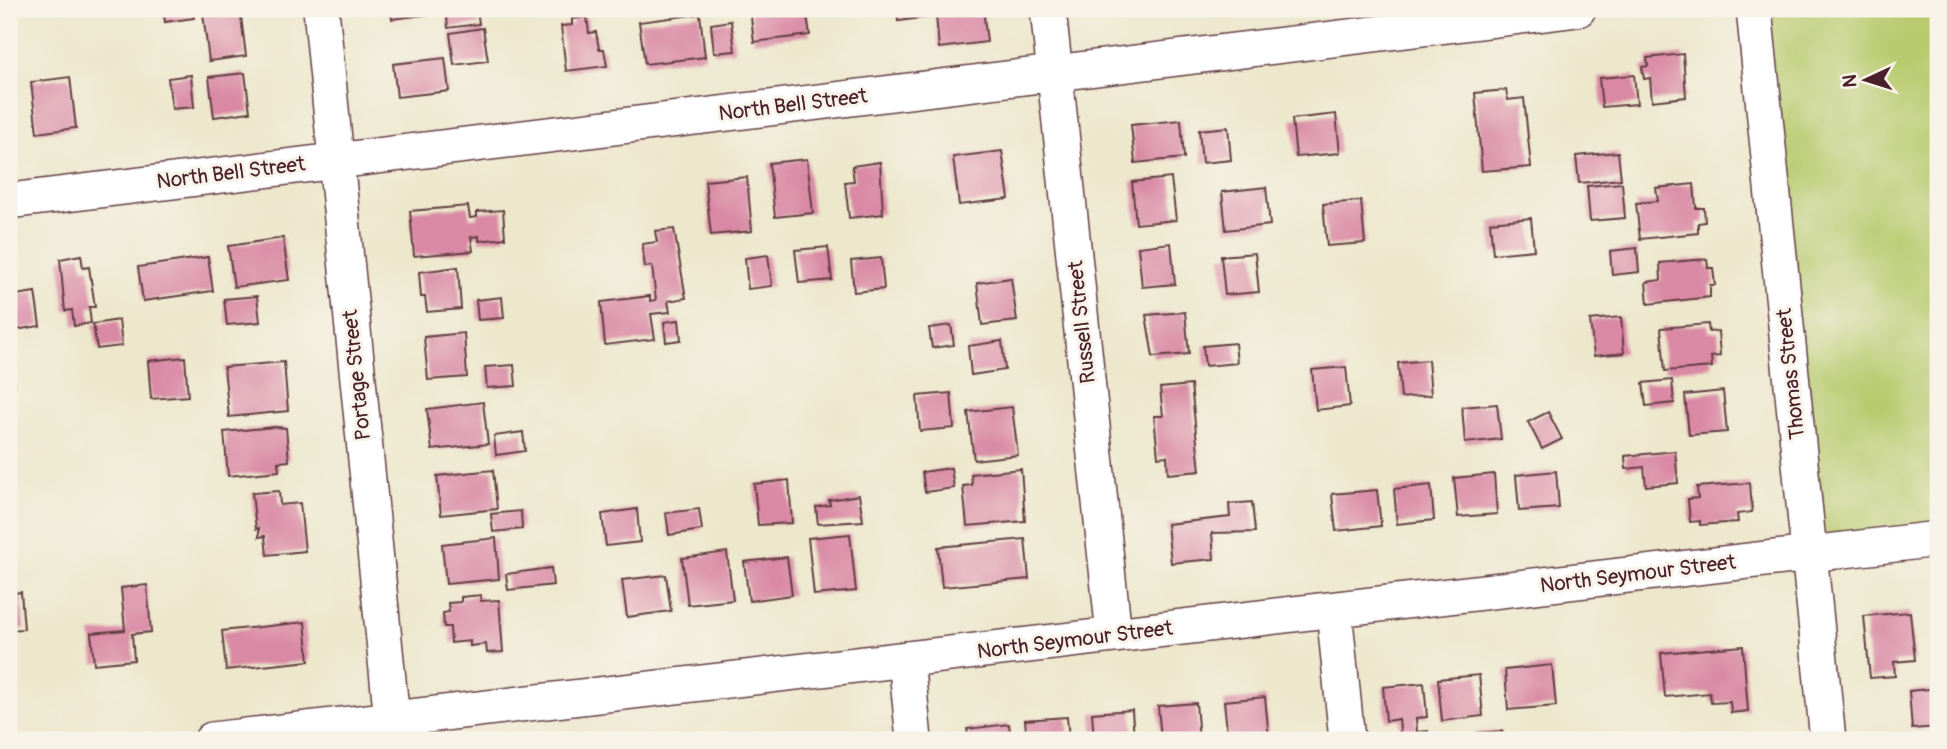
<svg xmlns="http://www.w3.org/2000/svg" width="1947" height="749" viewBox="0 0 1947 749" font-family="Pangolin,sans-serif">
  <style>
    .green { fill: #b8ca6e; stroke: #81744c; stroke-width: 2 }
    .building { fill: #d989a4 }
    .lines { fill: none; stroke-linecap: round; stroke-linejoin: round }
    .minor-casing { stroke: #623d43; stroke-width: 38 }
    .minor { stroke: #fff; stroke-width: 35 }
    .labels { text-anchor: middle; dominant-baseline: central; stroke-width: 6; stroke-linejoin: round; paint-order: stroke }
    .street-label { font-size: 21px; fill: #4a1f2b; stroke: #f7f3e8 }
  </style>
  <rect width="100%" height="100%" fill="#f7f3e8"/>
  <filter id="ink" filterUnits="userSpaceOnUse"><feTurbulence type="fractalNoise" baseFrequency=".0143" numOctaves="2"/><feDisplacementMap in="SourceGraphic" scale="14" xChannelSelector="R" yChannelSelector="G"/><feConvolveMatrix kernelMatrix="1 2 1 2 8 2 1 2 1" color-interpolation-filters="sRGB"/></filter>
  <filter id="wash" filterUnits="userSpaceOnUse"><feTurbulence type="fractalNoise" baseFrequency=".00686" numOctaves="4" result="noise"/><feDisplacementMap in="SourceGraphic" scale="28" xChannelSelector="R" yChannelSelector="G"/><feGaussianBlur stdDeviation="1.57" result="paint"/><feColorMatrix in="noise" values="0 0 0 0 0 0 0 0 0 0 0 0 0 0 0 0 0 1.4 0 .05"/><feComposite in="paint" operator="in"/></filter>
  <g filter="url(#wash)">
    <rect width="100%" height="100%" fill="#ede7cc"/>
    <path class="green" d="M1754,9H1938V539L1809,554Z"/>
    <g id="blocks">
      <path class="building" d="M163,9H192L194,18L165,22Z
        M240,9L246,56L209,61L203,13Z
        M390,9H432L433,14L392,19Z
        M446,9H477L479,24L448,28Z
        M750,9H806L810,35L754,42Z
        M897,9H983L987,42L939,48L936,16L898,21Z
        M700,14L705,57L645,64L639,22Z
        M587,17L589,33L596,32L599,49H604L607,66L566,71L561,26L572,25V19Z
        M731,21L735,51L714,53L711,24Z
        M483,28L488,61L454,65L450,33Z
        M1683,54L1686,97L1652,101L1650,78L1644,79L1642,67L1648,66L1647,58Z
        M445,58L449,91L397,97L393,64Z
        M245,73L250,112L214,117L209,77Z
        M191,75L194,107L172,109L168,78Z
        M1634,75L1637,104L1602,107L1599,78Z
        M70,77L76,128L37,133L31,82Z
        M1506,90L1508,100L1524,98L1531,167L1482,171L1475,93Z
        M9,94L14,122L9,123Z
        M1336,114L1340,153L1296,157L1292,119Z
        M1181,120L1184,158L1135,163L1131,125Z
        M1228,127L1231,160L1202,163L1199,130Z
        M1002,151L1009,199L959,205L953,157Z
        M1618,152L1621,179L1579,183L1576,156Z
        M807,159L813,213L775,217L769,163Z
        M880,162L883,214L849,218L845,182L854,181L852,166Z
        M747,177L752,231L711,235L705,181Z
        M1171,178L1176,220L1136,224L1132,182Z
        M1622,183L1625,218L1590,221L1587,186Z
        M1694,184L1696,208H1704L1705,222L1698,223V233L1640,239L1636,203L1658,201L1656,188Z
        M1266,187L1270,225L1226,230L1222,192Z
        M1361,201L1365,243L1327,246L1323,204Z
        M468,206L470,218L477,217V212L503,210L505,238L479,241V236L471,237L473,251L414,256L410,211Z
        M1531,218L1534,250L1493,254L1490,222Z
        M674,229L686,298L668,301L670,312L651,314L655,339L605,345L601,302L650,296V301L656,300L652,266L645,267L642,244L657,242L655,231Z
        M283,238L289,280L234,287L228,246Z
        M1171,243L1175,284L1142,287L1138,247Z
        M828,247L832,280L799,283L795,250Z
        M1637,248L1639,272L1612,275L1610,251Z
        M1255,253L1259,292L1225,295L1221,256Z
        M81,255L83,268L89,267L95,307H89L91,323L74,326L72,310L65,311L60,259Z
        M768,255L772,286L748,289L745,258Z
        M208,257L213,291L143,301L138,267Z
        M881,258L884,289L854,292L851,261Z
        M1707,259L1708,268H1713L1715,285H1710V297L1648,304L1646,282L1661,280L1660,263Z
        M458,267L461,309L427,312L425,297H421L419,272Z
        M1011,278L1017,321L982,325L977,283Z
        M35,292L40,326L9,331V296Z
        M257,296L260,322L227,325L224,299Z
        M502,297L504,318L478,320L476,300Z
        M1185,312L1189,354L1153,357L1146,315Z
        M1621,317L1624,353L1594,356L1590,320Z
        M119,320L122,346L97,349L93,324Z
        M679,320L681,340L666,342L664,322Z
        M1708,324L1709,332L1718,331L1720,356L1711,357L1712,367L1665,371L1661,328Z
        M951,325L954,345L932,348L929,328Z
        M464,333L467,377L428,380L424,337Z
        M1002,341L1005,370L971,375L968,346Z
        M1235,343L1237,363L1205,366L1203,346Z
        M12,353L15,386L9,387V354Z
        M185,357L188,396L151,399L148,361Z
        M1428,360L1431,395L1401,398L1398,363Z
        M284,362L288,411L229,417L224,367Z
        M514,365L516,386L487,388L485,367Z
        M1346,367L1350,406L1316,410L1312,370Z
        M1672,380L1674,403L1646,406L1643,383Z
        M1191,385L1200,471L1168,474L1167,456L1158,457L1154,416H1163L1160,388Z
        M1723,391L1727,432L1689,435L1685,395Z
        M951,393L954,428L920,431L917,396Z
        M483,402L488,444L432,450L427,409Z
        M1497,404L1501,439L1465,443L1462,407Z
        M1012,407L1018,455L974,460L968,412Z
        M1548,412L1562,439L1542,449L1528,422Z
        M275,427L286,428L289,461L278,462L279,471L228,476L224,432Z
        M523,432L525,451L496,455L494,436Z
        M1675,451L1678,483L1646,486L1644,467L1626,469L1625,456Z
        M951,468L954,488L925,492L922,472Z
        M1021,469L1025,521L967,526L963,486L972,485L971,474Z
        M493,470L497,509L441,515L437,476Z
        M1556,471L1559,508L1519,511L1516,475Z
        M1494,474L1497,514L1458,517L1454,478Z
        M789,480L792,523L758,525L754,484Z
        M1750,483L1752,512L1737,514L1738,522L1700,525V521L1690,522L1688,499L1698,498L1697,487Z
        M1431,485L1434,520L1397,524L1394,489Z
        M1377,490L1381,526L1336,531L1332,494Z
        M279,491L280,505L300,503L305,551L267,555L265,536L259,537V528L256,529L252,493Z
        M859,495L863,521L818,524L816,507L830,505L829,500Z
        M1252,502L1255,532L1212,533L1214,559L1171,563L1167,524L1230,517L1229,504Z
        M637,509L640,542L606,546L602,514Z
        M699,509L702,530L669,535L666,513Z
        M521,511L522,529L493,532L491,514Z
        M850,534L856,591L814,595L808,538Z
        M496,538L499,579L446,584L442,544Z
        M1025,539L1029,579L942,587L938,547Z
        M727,552L733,600L688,605L682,558Z
        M787,557L792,595L749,601L744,562Z
        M551,568L553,585L508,590L506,574Z
        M666,575L671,611L627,617L622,580Z
        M147,585L151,632L132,634L134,660L94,664L91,633L125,630L121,588Z
        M21,592L24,629L9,630V594Z
        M481,595V601L499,600L503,652L487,653L486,644L470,646V641L451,643L450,627H444L443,613L449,612L448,603L461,602V597Z
        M1910,612L1915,660L1894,662L1895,676L1870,678L1864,616Z
        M305,622L309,661L226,670L222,631Z
        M1743,646L1748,711L1731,713L1730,702L1711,703L1710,693L1665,697L1661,653Z
        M1552,665L1556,706L1508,710L1505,670Z
        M1479,675L1483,716L1442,721L1438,679Z
        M1424,683L1427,717L1416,718L1417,732L1428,731L1429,740H1401L1399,719L1386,721L1383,687Z
        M1938,688V727L1912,729L1909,691Z
        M1265,697L1269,738L1228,740L1224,701Z
        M1196,703L1199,740H1161L1158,706Z
        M1132,710L1134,740H1094L1092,713Z
        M1067,717L1069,740H1027L1025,720Z
        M1009,724L1011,740H969L967,729Z
        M1502,731L1503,740H1478L1477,733Z"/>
    </g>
  </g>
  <g filter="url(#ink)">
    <use href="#blocks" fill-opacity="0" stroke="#623d43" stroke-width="2"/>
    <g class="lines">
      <g class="minor-casing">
        <path id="minor" d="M321,9L394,740
          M1048,9L1114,635
          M1754,9L1828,740
          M9,201L1578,9
          M1334,610L1347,740
          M906,659L914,740
          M212,740L1938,539"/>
      </g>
      <use href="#minor" class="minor"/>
    </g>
  </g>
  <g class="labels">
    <g class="street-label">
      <text transform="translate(793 105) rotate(-7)">North Bell Street</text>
      <text transform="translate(231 173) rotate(-7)">North Bell Street</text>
      <text transform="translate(1082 322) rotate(-96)">Russell Street</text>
      <text transform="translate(1791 374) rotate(-96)">Thomas Street</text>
      <text transform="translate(357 375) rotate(-96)">Portage Street</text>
      <text transform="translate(1638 574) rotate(-7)">North Seymour Street</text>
      <text transform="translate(1075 640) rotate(-7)">North Seymour Street</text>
    </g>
  </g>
  <rect width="1947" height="749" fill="none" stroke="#f7f3e8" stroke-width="35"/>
  <g transform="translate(1866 80) rotate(266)" stroke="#f7f3e8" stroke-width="5" paint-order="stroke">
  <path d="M0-5L12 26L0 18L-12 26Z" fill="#4a1f2b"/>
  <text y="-10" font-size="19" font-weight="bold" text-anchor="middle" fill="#4a1f2b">N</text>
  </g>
</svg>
